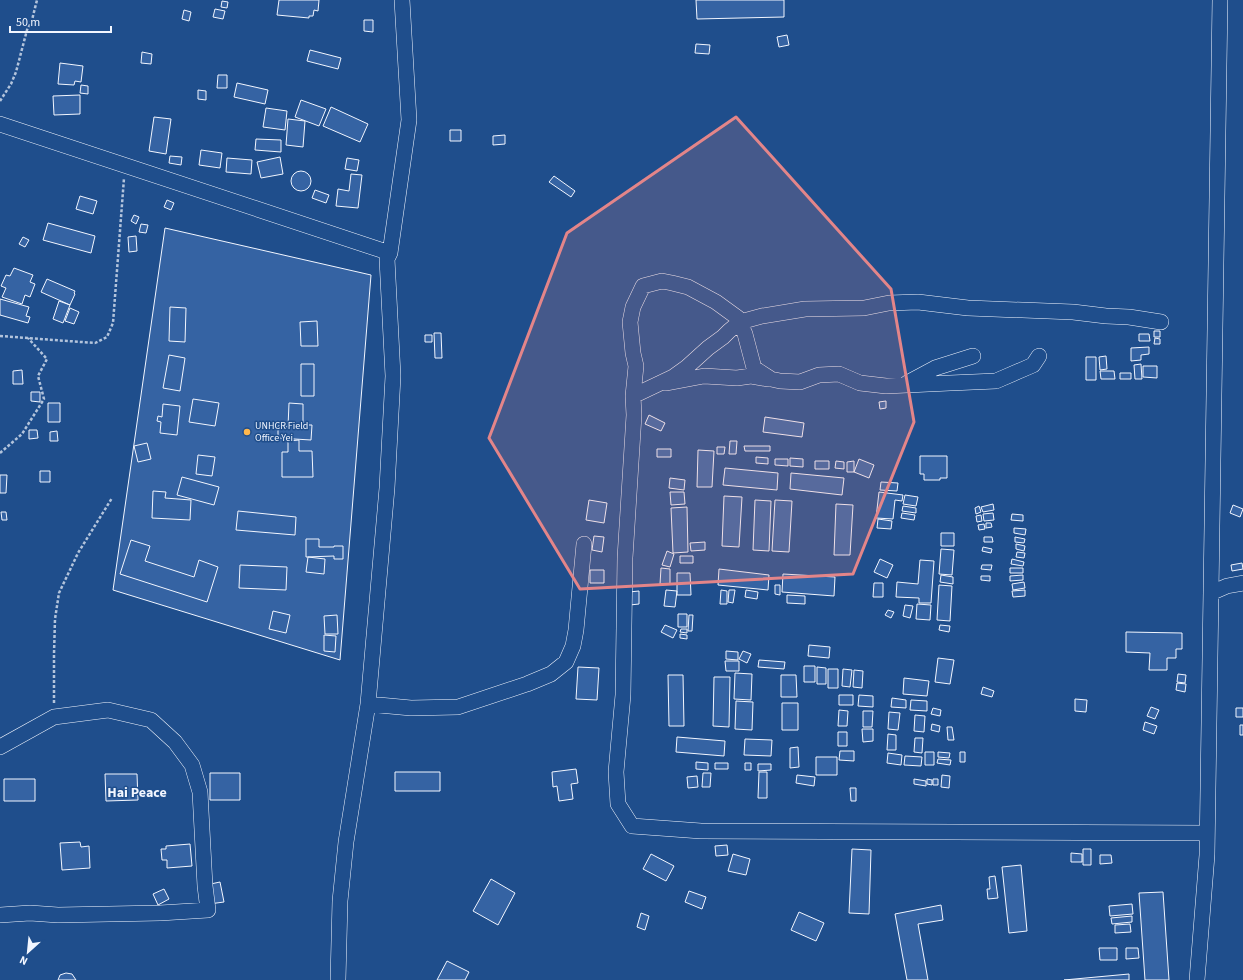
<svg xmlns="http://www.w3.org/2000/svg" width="1243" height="980" viewBox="0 0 1243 980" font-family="'Source Sans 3',sans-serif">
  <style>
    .building { fill: #3563a3; stroke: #f2f6ff }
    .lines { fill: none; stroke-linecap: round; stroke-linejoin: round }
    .minor-casing { stroke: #f2f6ff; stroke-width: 16 }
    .path { stroke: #b3c4dc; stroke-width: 2.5; stroke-dasharray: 3 2; stroke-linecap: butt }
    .minor { stroke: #1f4e8c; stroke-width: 15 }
    .marked { fill: #e38589; fill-opacity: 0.2; stroke: #e38589; stroke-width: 3; stroke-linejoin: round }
    .poi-dot { fill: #ffb74d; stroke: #1f4e8c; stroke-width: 1.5 }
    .labels { text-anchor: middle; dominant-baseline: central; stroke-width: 3; stroke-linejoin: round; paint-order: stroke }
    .poi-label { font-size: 10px; fill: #f2f6ff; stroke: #1f4e8c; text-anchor: start }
    .district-label { font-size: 14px; font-weight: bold; fill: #f2f6ff; stroke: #1f4e8c }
  </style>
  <rect width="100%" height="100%" fill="#1f4e8c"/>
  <path class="building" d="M279,0H319L318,11L314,10L313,16H309V18L277,15Z
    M696,0H784V17L697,19Z
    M222,1L228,2L227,8L221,7Z
    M215,9L225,11L223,19L213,17Z
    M184,10L191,12L189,21L182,19Z
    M364,20H373V32L364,31Z
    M787,35L789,45L779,47L777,37Z
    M696,44L710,45L709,54L695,53Z
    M310,50L341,58L338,69L307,61Z
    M142,52L152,54L151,64L141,63Z
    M60,63L83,66L81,82L75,81L74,85L58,84Z
    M218,75H227V88H217Z
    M237,83L268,90L265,104L234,97Z
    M81,85L88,86V94L80,93Z
    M198,90L206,91V100L198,99Z
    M80,95V114L54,115L53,96Z
    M301,100L326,109L319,126L295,117Z
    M331,107L368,124L360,142L323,126Z
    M266,108L287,111L285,130L263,127Z
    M154,117L171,119L166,154L149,151Z
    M288,119L305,121L303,147L286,145Z
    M450,130H461V141H450Z
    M505,135V144L493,145V136Z
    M256,139L281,140V152L255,150Z
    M201,150L222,153L220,168L199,165Z
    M170,156L182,157L181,165L169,163Z
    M280,157L283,174L261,178L257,162Z
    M227,158L252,160L251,174L226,172Z
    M347,158L359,160L357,171L345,169Z
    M291 181a10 10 0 1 1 20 0a10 10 0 1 1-20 0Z
    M351,174L362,175L358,208L336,206L338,189L349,191Z
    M554,176L575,191L571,197L549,182Z
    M315,190L329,195L326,203L312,198Z
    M80,196L97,201L93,214L76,209Z
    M167,200L174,203L171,210L164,207Z
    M134,215L139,217L136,224L131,221Z
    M48,223L95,236L91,253L43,240Z
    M141,224L148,225L146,233L139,232Z
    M165,228L371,275L340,660L113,590Z
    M136,236L137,251L129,252L128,237Z
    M23,237L29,240L25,247L19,244Z
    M14,268L33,275L30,282L35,284L30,297L25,295L22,304L2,297L6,288L1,286L6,275L10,276Z
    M47,279L75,291L74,293L75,294L70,305L41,292Z
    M0,299L29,307L26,316L30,317L28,323L0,315Z
    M59,301L70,305L63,323L53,319Z
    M170,307L186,308L185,342L169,341Z
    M70,308L79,312L74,324L65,321Z
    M317,321L318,346H301L300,322Z
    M1154,331H1160V337H1154Z
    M434,333H441L442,358H435Z
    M1139,334H1149L1150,341H1139Z
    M425,335H432V342H425Z
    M1155,338L1160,339V344H1154Z
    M1149,347V354L1141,355V360L1131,361V348Z
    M169,355L185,358L180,391L163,388Z
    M1106,356L1107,369L1100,370L1099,357Z
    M1086,357H1096V380H1086Z
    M301,364H314V396H301Z
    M1141,364L1142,379H1135L1134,365Z
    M1143,366H1157V378L1143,377Z
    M22,370L23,384H13V371Z
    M1100,371H1114L1115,379H1101Z
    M1120,373H1131V379H1120Z
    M31,392H40V402L31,401Z
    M193,399L219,403L215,426L189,422Z
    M886,401V408L880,409L879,402Z
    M48,403H60V422H48Z
    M289,403L303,404V425H312L311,440L278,438V426L288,427Z
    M163,404L180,406L177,435L160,433L161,422L157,421L158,416L162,417Z
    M649,415L665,423L661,431L645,424Z
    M765,417L804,423L802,437L763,432Z
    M29,430H37L38,438L29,439Z
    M57,431L58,441H50V432Z
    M299,440V451H312L313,477H282V452H288V441Z
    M730,441H737L736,454H729Z
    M147,443L151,459L138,462L134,446Z
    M744,446H770V451H745Z
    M717,447H725L724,454H717Z
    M657,449H671V457H657Z
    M698,450L714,451L712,487H697Z
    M198,455L215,457L212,476L196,474Z
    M920,456H947V478H940V480H924V474H920Z
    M756,457L768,458V464L756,463Z
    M790,458L803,459V467L790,466Z
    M775,459H788V466L775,465Z
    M859,459L874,465L869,478L854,472Z
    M815,461H829V469H815Z
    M836,461L844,462V469L835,468Z
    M854,461V472H847V462Z
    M725,468L778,473L777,490L723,485Z
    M40,471H50V482H40Z
    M791,473L844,478L842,495L790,489Z
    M0,475H7L6,493H0Z
    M182,477L219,487L214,505L177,495Z
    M670,478L685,480L684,490L669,488Z
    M881,482L898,483L897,491L880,490Z
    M153,491L166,492L165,498L191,500L190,520L152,518Z
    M670,492H684L685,504L671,505Z
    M879,492L903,495L902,501L895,500L893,519L876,518Z
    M905,495L918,497L916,506L903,504Z
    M724,496L742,497L739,547L722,546Z
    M589,500L607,503L604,523L586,520Z
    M755,500L771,501L769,551L753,550Z
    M775,500L792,501L789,552L772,551Z
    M836,504L853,505L850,555H834Z
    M993,504L994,510L983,512L981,507Z
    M1233,505L1243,509L1240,517L1230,513Z
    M903,506L916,508V513L902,511Z
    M979,506L981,512L976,514L975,508Z
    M687,507L688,552L673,553L671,508Z
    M238,511L296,517L295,535L236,530Z
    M1,512H6L7,520H2Z
    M902,513L915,515L914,520L901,518Z
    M993,513L994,520L984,521L983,514Z
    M1012,514L1023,515V521L1011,520Z
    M981,515L982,521L977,522L976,516Z
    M878,519L892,521L891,529L877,528Z
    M986,523H991L992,527L986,528Z
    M984,524L985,529L979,530L978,525Z
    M1014,528L1026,529L1025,535L1014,533Z
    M941,533H954V546H941Z
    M594,536L604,537L602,552L592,550Z
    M984,537H992L993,542H984Z
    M1015,537L1025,539L1024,543L1015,542Z
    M306,539H319V547H334V546H343V559H334V556L306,557Z
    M131,540L150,546L145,561L194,577L199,560L218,567L207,602L120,574Z
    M705,542V550L691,551L690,543Z
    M1016,544L1025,546L1024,551L1016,549Z
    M983,547L992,549L991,553L982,551Z
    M941,549L954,550L952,575L939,574Z
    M667,551L674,554L670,567L662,565Z
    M1017,552L1025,553L1024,558L1016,557Z
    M680,556H693V563H680Z
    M308,557L325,559L324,574L306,572Z
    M880,559L893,565L887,578L874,572Z
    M1012,559L1024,562L1023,566L1011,564Z
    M920,560L934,561L931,603H919V598L896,597L897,582L918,584Z
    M1242,563L1243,569L1232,571L1231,565Z
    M240,565L287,567L286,590L239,588Z
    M982,565H992L991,570L981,569Z
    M661,568L670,569V584H660Z
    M1010,568H1023V573H1010Z
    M719,569L769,575L768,590L718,585Z
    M590,570H604V583H590Z
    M677,573H690L691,595H677Z
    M783,574L835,577L834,596L782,592Z
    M941,575L953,577V584L940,582Z
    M1023,575V580L1010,581V576Z
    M981,576H990V581L981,580Z
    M1024,582L1025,588L1013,590L1012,584Z
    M874,583H883V597H873Z
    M775,585H780V595L775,594Z
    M939,585L952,586L950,621L937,620Z
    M666,590L677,591L675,607L664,606Z
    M721,590L727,591V604H720Z
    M729,590H735L733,603L728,602Z
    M746,590L758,592L757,599L745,597Z
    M1025,590V596L1013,597L1012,591Z
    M639,591V604L630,605L629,592Z
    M787,595L805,596V604L787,603Z
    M917,604L931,605L930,620L916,619Z
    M905,605L913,606L910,618L903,616Z
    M888,610L894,612L891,618L885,615Z
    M273,611L290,615L286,633L269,629Z
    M678,614H687V627H678Z
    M337,615L338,634H325L324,616Z
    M689,615H693L692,631H688Z
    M665,625L677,630L673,638L661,632Z
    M940,625L950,626L949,632L939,630Z
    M681,629H687V633L680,632Z
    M1126,632L1182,633V649H1176V658H1167V670H1149L1150,653L1126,652Z
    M680,634L687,635V639L680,638Z
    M324,635L336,636L335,652L324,651Z
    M809,645L830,647L829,658L808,656Z
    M726,651L738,652V660L726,659Z
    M743,651L751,654L747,663L739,659Z
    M938,658L954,660L950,684L935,682Z
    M759,660L785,662L784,669L758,667Z
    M725,661H739V671H726Z
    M804,666H815V682H804Z
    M578,667L599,668L597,700L576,699Z
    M817,667L826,668V684H817Z
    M828,669H838V688H828Z
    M843,669L852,670L850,687L842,686Z
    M854,670L863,671L862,688L853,687Z
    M735,673L752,674L751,700L734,699Z
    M1178,674L1186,675L1185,683L1177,682Z
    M668,675H683L684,726H669Z
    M781,675H796L797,697H781Z
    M714,677H730L729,727L713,726Z
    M904,678L929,681L927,696L903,694Z
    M1177,683L1186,684L1185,692L1176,690Z
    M983,687L994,691L992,697L981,694Z
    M839,695H853V705H839Z
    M859,695L873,696V707L858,706Z
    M892,698L906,700V708L891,707Z
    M1075,699L1087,700L1086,712L1075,711Z
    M911,700L927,701V711L910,710Z
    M736,701L753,702L752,730L735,729Z
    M782,703H798V730H782Z
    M1151,707L1159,710L1155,719L1147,716Z
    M933,708L941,710L940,716L931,714Z
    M1236,708H1243V717H1236Z
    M839,710L848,711L847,726H838Z
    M863,711H873L872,727H863Z
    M889,712L900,713L898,730L888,729Z
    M915,715L925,716L924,732L914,731Z
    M1145,722L1157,726L1154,734L1143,730Z
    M932,724L940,726L939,732L931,730Z
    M1240,725H1243V735H1240Z
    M947,727H952L954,740H948Z
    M862,729H873V741L863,742Z
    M838,732H847V746H838Z
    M888,734L896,735V750H887Z
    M677,737L725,741L724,756L676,752Z
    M915,738H923L922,753L914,752Z
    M745,739L772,740L771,756L744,755Z
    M798,747L799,767L790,768V748Z
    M840,751H854V761L839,760Z
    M925,752H934V765H925Z
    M938,752L950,753L949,758L938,757Z
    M960,752H965V762H960Z
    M888,753L902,755L901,765L887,763Z
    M905,756L922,757L921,766L904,765Z
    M816,757H837V775H816Z
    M938,759L951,760L950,765L937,763Z
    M696,762L708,763V770L696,769Z
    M715,763H728V769H715Z
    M745,763H751V770H745Z
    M758,764H771V770L758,771Z
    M576,769L578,783L571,784L573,799L559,801L557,786L553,787L552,772Z
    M395,772H440V791H395Z
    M759,772H767V798H758Z
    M210,773H240V800H210Z
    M703,773H711L710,787H702Z
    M105,774H137L138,800L106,801Z
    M797,775L815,777L814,786L796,783Z
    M942,775L950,776L949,788L941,787Z
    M697,776L698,787L688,788L687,777Z
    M4,779H35V801H4Z
    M914,779L926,781V786L914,784Z
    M927,779L932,780V785L927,784Z
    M933,779H938V785H933Z
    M850,788H856V801H851Z
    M80,842L81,847L89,846L90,868L62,870L60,843Z
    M190,844L192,866L167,868V860H162L161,849H166V846Z
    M727,845L728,855L716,856L715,846Z
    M852,849L871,850L869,914L849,913Z
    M1083,849H1091V865H1083Z
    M1071,853L1082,854V862H1071Z
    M651,854L674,866L666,881L643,869Z
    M733,854L750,859L746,875L728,871Z
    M1100,855H1111L1112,863L1100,864Z
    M1021,865L1027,931L1009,933L1002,867Z
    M995,876L998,898L988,899L987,889H990L989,877Z
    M491,879L515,893L498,925L473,911Z
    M220,882L224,902L209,904L206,885Z
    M164,889L169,899L158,905L153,894Z
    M689,891L706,897L702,909L685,902Z
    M1163,892L1169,980H1145L1139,893Z
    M1132,904L1133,914L1110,916L1109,906Z
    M941,905L943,920L918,924L928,980H907L895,914Z
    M799,912L824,923L816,941L791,930Z
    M641,913L649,916L645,930L637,927Z
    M1132,916V922L1112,924L1111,918Z
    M1130,924L1131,932L1115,933V925Z
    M1099,948H1117V960H1100Z
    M1126,948H1138L1139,958L1126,959Z
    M447,961L469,972L465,980H437Z
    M66,973L72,974L76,980H58L60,975Z
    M1129,974V980H1064Z"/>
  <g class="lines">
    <g class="minor-casing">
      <path id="minor" d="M0,124L390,253
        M1039,356L1033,365L996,381L950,383L886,386L860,383L839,374L819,375L800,382L780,381L771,379L754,368L745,334L738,318L716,302L688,287L672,283L662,281L643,286L633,307L630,322L633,353L636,366L633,396L634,415L625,558L623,695L616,772L618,804L632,826L701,831L1207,833
        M667,383L704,376L737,378L751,376L768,379
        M907,383L935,368L973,356
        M633,396L673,377L687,367L708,348L723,337L729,331L740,322L762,316L805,309L864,308L889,303L918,302L968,308L1073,312L1106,316L1129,317L1161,322
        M1211,593L1227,586L1243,583
        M368,704L411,708L458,707L527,684L551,674L566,662L573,646L576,630L584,544
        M0,747L54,717L108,710L151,720L175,742L192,765L200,792L205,886L208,910L160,913L58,915L30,913L0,915
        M338,980L340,901L346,842L368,704L387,488L393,376L387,259L390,253L409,120L402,0
        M1197,980L1207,855L1220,0"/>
    </g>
    <path class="path" d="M0,101L11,84L16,72L27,30L32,20L37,0
      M0,336L95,343L107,337L113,323L124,178
      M0,453L22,434L44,399L38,376L47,359L28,338
      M54,703V654L55,619L59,593L78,553L112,498"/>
    <use href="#minor" class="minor"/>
  </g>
  <path class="marked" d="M736,117L891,289L914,422L853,574L580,589L489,438L567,233Z"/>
  <circle class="poi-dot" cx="247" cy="432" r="4"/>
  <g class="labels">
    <g class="poi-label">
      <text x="255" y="426">UNHCR Field<tspan x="255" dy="12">Office Yei</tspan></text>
    </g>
    <g class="district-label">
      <text x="137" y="793">Hai Peace</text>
    </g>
  </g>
  <g transform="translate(28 952) rotate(207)" stroke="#1f4e8c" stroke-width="3" paint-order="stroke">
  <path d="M0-3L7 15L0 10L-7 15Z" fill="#f2f6ff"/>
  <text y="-6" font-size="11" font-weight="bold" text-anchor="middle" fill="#f2f6ff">N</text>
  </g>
  <path d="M10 26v6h101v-6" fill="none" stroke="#f2f6ff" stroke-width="2"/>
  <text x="16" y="26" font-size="12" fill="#f2f6ff" stroke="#1f4e8c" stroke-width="3" paint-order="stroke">50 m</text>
</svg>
